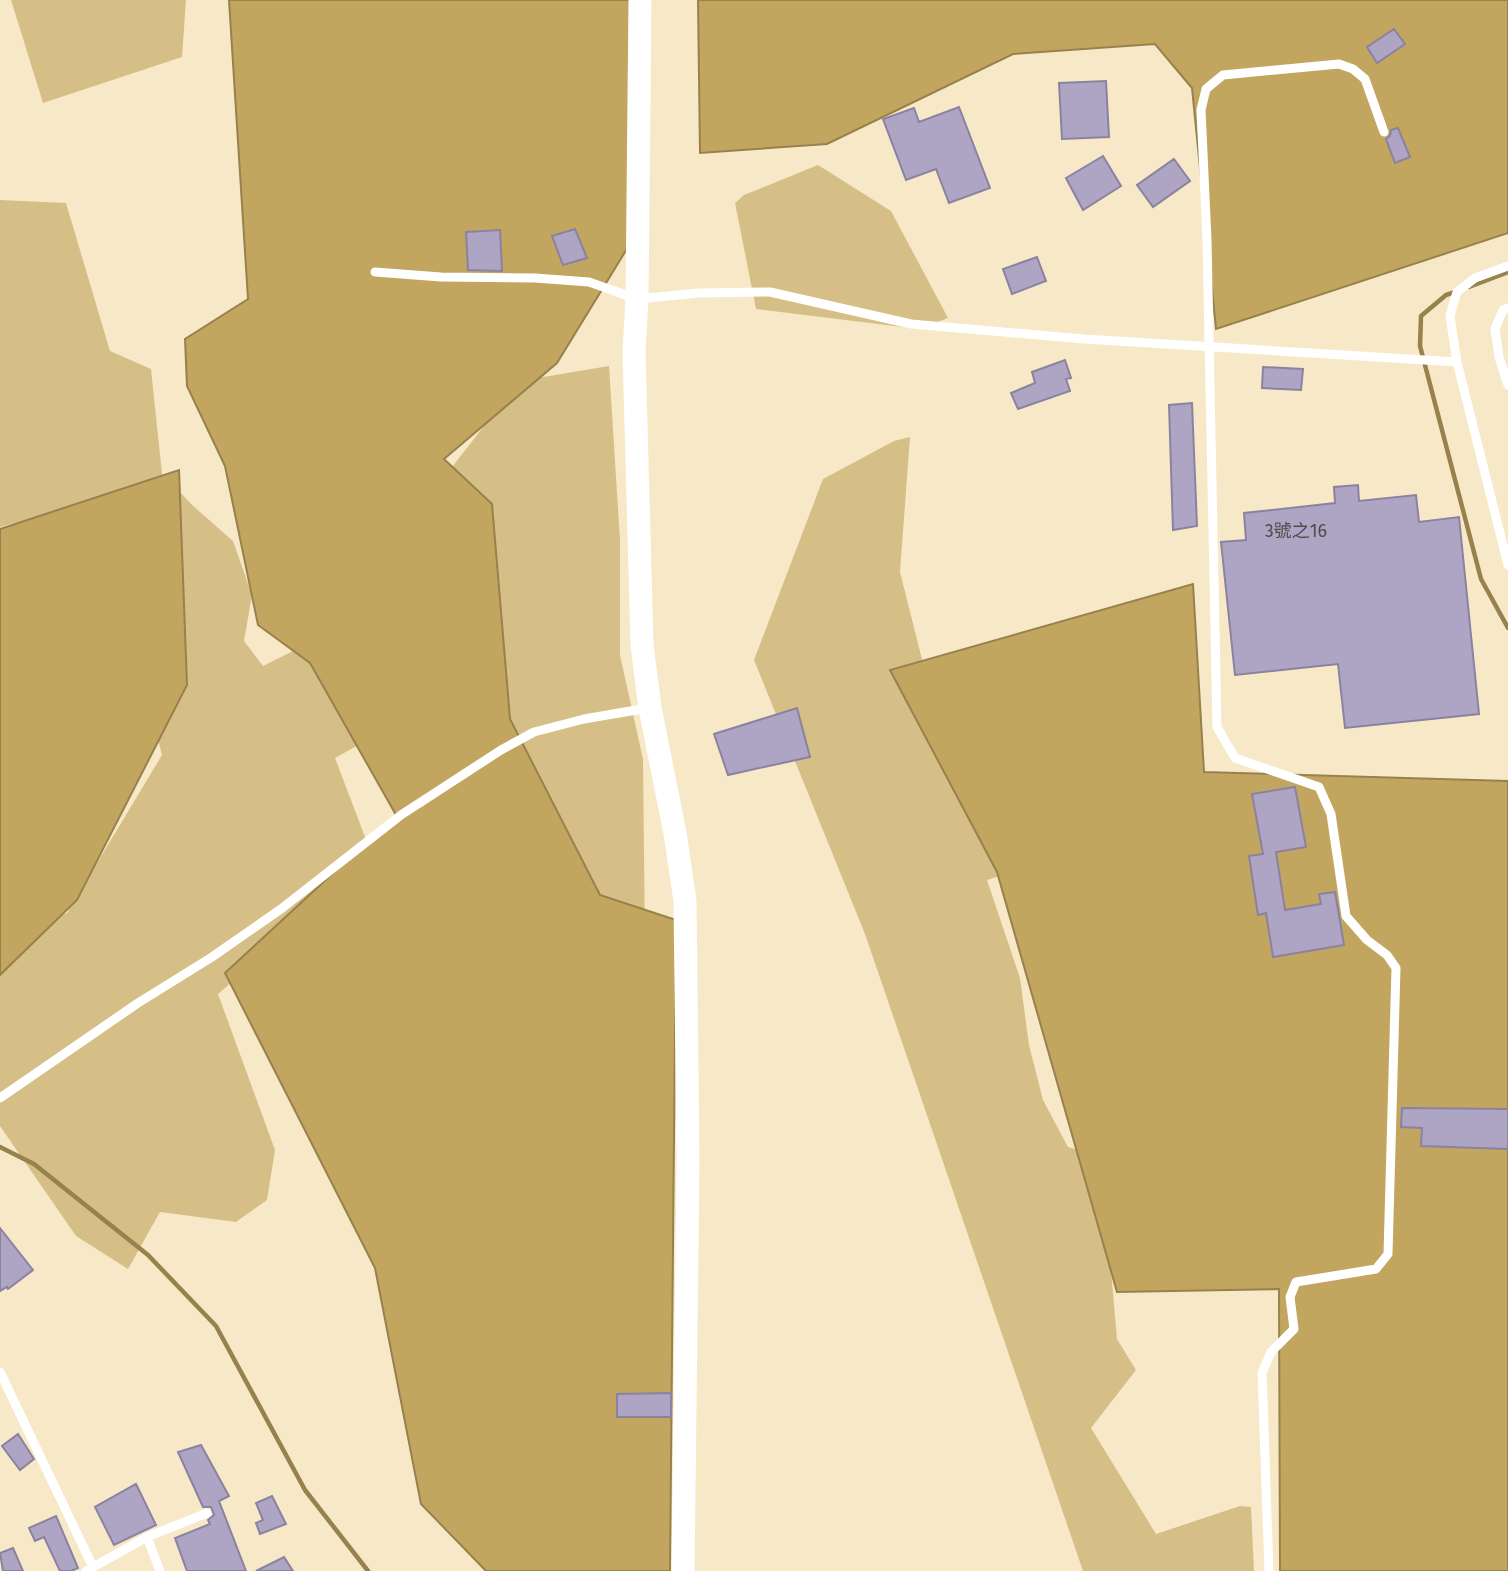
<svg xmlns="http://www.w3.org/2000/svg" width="1508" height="1571" viewBox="0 0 1508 1571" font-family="'Fira Sans','Noto Sans TC',sans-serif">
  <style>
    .green { fill: #d6bf87 }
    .water { fill: #c2a55f; stroke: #97814c; stroke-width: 2 }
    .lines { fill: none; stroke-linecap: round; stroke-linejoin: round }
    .stream { stroke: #97814c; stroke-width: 4.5 }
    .building { fill: #aea4c4; stroke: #8b82a0; stroke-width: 2 }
    .service { stroke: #fff; stroke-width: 9 }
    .tertiary { stroke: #fff; stroke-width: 23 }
    .labels { text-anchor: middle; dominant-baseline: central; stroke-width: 5; stroke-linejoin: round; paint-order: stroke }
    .number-label { font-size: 18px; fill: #514b49 }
  </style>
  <rect width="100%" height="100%" fill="#f7e9c8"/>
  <path class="green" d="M11,0H186L182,57L43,103Z
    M818,165L891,211L948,318L919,329L756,309L735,203L744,195Z
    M0,200L66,203L110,351L151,369L163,483L169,480L192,505L233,541L252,595L244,641L263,666L437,579L442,480L519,381L609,366L620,540V655L643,759L645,946L558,875L446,696L335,758L373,858L218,994L275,1150L267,1200L236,1222L160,1212L128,1269L76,1236L0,1126V936L67,913L162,755L120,589L115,496L0,527Z
    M910,437L900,572L935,711L1033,866L987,880L1020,978L1029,1045L1043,1100L1068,1147L1101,1156L1117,1339L1136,1370L1091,1428L1156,1534L1240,1506L1251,1507L1254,1571H1083L865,934L754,660L823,479L894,441Z"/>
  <path class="water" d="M229,0H637L633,239L557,363L444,459L492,504L510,719L600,895L676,920L670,1571H486L421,1504L375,1268L225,973L396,815L310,663L258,625L225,466L187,386L185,339L248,299Z
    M698,0H1508V233L1216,329L1192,88L1155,44L1013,54L827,144L700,153Z
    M179,470L187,685L77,900L0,975V529Z
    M1193,584L1204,772L1508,781V1571H1280L1279,1289L1117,1292L997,872L890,670Z"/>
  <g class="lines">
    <path class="stream" d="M1469,287L1508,272
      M1455,292L1446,295L1421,316L1420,346L1481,579L1508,628
      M0,1147L34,1164L148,1255L216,1326L305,1490L368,1571"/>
  </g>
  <path class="building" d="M1394,29L1405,44L1377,63L1367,47Z
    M1106,81L1109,137L1062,139L1059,83Z
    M959,107L990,188L949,203L936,169L906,180L883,119L914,108L919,122Z
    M1398,128L1410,157L1395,163L1386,139L1390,136L1391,130Z
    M1103,156L1121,186L1083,210L1066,178Z
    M1174,159L1190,181L1153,207L1137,185Z
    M575,229L587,258L563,265L552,236Z
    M500,230L502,271L468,270L466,232Z
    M1037,257L1046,281L1012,294L1003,269Z
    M1065,360L1071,378L1066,379L1070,391L1018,409L1011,393L1035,383L1032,372Z
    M1263,367L1303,369L1301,390L1262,388Z
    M1192,403L1197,526L1173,530L1169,405Z
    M1358,485L1359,501L1416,495L1419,522L1459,517L1479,714L1345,728L1338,664L1235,675L1221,542L1246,540L1244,513L1335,503L1334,487Z
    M797,708L810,757L728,775L714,734Z
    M1295,787L1306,847L1276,852L1285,910L1321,904L1319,894L1335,892L1344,945L1273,957L1266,913L1258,915L1249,856L1263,854L1252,794Z
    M1402,1108L1508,1109V1149L1421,1146L1422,1128L1401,1127Z
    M0,1228L33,1270L8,1289L7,1287L0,1291Z
    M671,1393V1417H617V1394Z
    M18,1434L34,1459L20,1470L2,1446Z
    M201,1445L229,1496L219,1501L246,1571H187L175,1538L210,1524L208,1520L214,1515L211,1507H203L178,1452Z
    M136,1484L156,1525L114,1545L95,1507Z
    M272,1496L286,1524L260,1534L256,1523L263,1520L256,1503Z
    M56,1516L78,1568L71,1571H60L44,1537L35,1541L29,1528Z
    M13,1548L23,1571H3L0,1553Z
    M284,1557L293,1571H256Z"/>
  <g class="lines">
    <path class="service" d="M1508,266L1475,278L1457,292L1450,316L1457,362L1508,565
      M375,272L441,277L535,278L589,282L637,299L699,293L770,292L911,324L1084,339L1457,362
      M1508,308L1503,310L1495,329L1499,357L1508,385
      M0,1098L138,1003L212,957L281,909L401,815L501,750L534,732L584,719L648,708
      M0,1372L93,1567
      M147,1537L160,1571
      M86,1571L147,1537L207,1513
      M1269,1571L1262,1373L1271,1352L1294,1329L1290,1297L1296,1282L1376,1269L1388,1254L1396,968L1387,955L1367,940L1346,916L1331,814L1319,787L1235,758L1217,727L1207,240L1201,110L1206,89L1223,75L1339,64L1353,69L1365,79L1384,132"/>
    <path class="tertiary" d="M640,0L637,299L634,351L642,645L650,708L675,833L685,901L688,1162L683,1571"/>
  </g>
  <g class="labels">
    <g class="number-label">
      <text x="1296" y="531">3號之16</text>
    </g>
  </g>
</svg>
